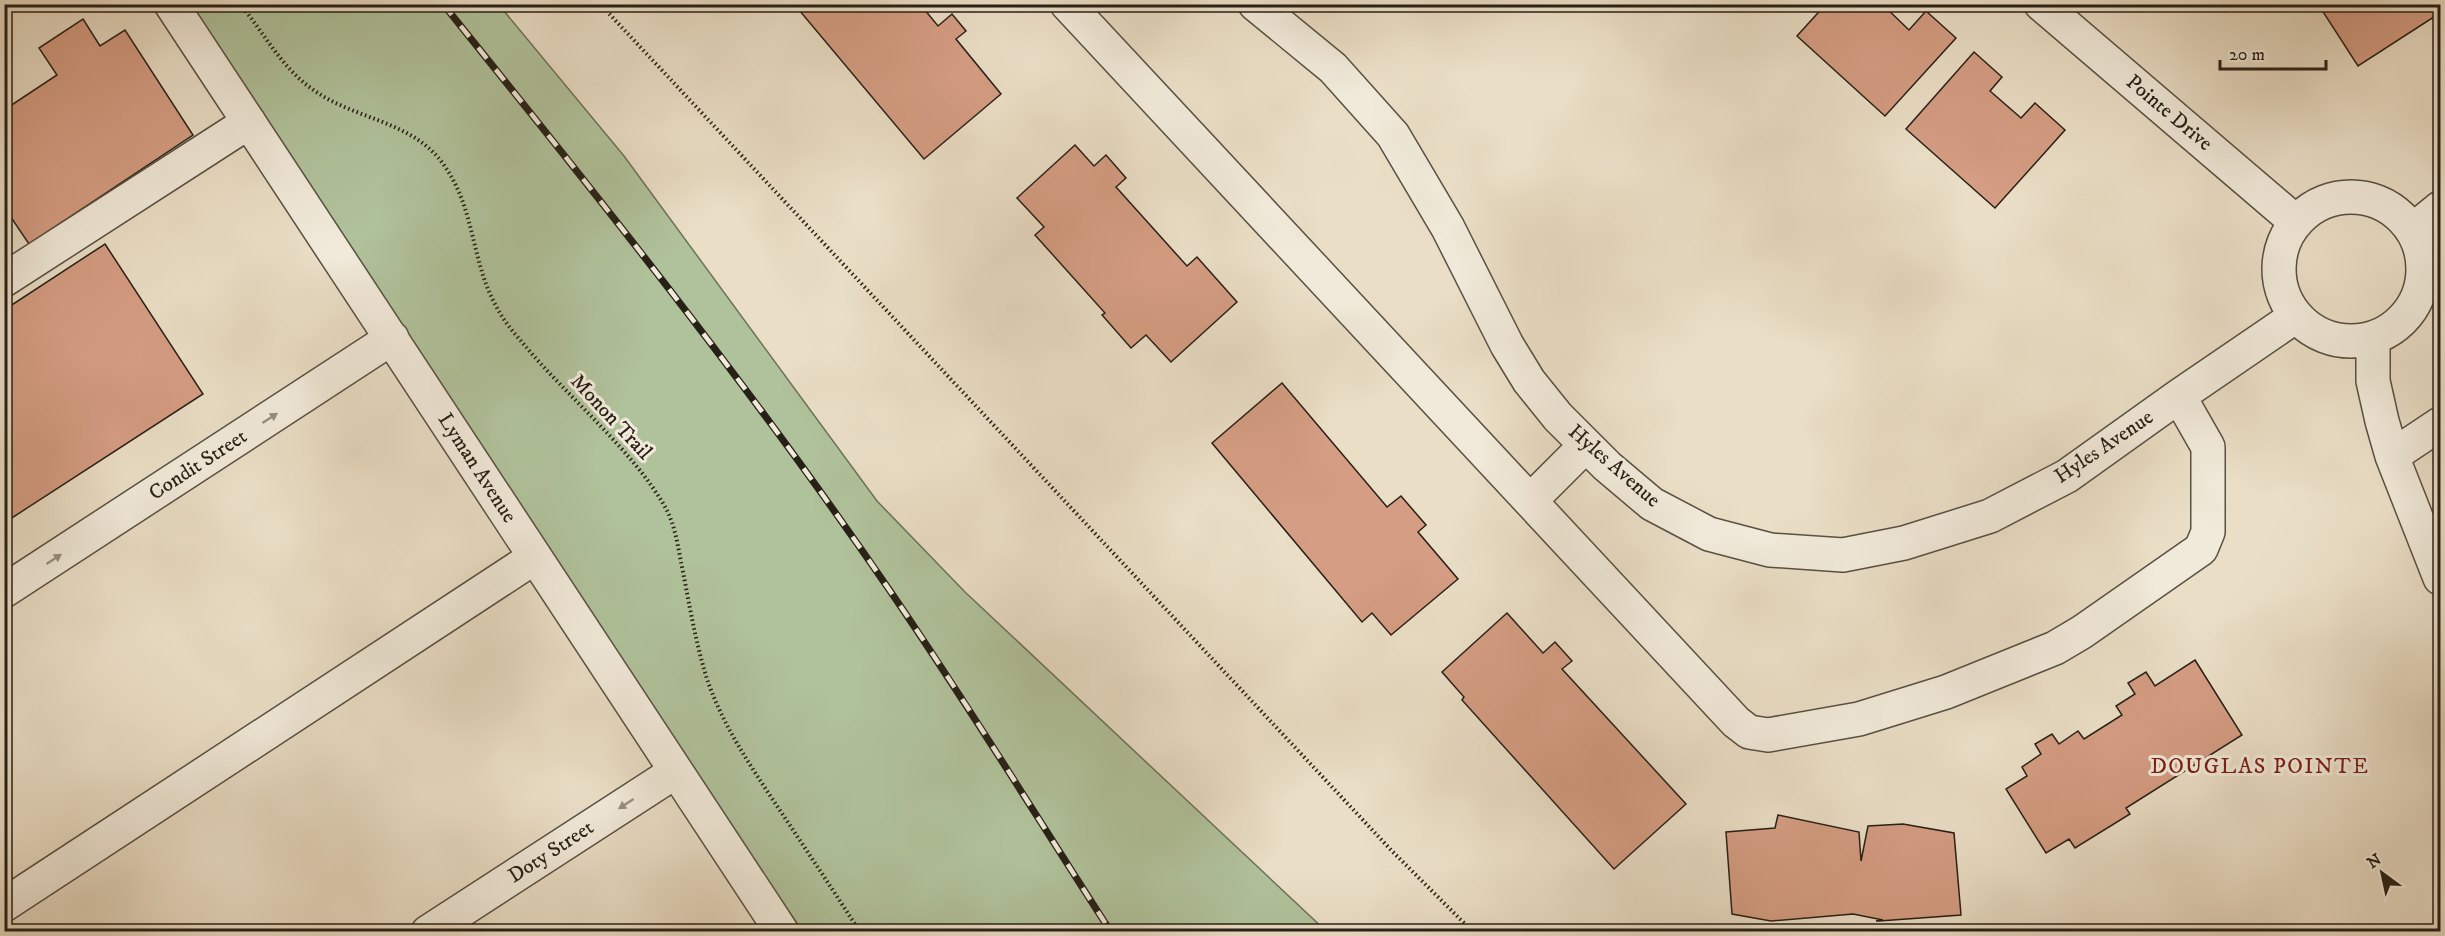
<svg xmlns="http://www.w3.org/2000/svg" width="2445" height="936" viewBox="0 0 2445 936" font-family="'IM FELL DW Pica',serif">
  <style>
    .green { fill: #b0c29b; stroke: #6c7159; stroke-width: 1.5 }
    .building { fill: #d59d83; stroke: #272017; stroke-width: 1.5 }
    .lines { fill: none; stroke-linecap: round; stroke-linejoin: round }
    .minor-casing { stroke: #585043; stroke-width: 36 }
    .path { stroke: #272017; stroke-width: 4; stroke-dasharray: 1.5 3; stroke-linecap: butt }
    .minor { stroke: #f1eada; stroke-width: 33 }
    .rail-casing { stroke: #272017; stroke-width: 7 }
    .rail { stroke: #f1eada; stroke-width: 4.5; stroke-dasharray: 14; stroke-linecap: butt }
    .oneway { fill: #968f82 }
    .labels { text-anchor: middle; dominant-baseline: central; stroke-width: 6; stroke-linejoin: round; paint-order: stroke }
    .street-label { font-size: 21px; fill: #272017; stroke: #f1eada }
    .neighbourhood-label { font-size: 22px; letter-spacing: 1.5px; fill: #7a1f14; stroke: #f1eada }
  </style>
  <rect width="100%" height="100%" fill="#eadec6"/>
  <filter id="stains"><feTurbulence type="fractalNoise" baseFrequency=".00333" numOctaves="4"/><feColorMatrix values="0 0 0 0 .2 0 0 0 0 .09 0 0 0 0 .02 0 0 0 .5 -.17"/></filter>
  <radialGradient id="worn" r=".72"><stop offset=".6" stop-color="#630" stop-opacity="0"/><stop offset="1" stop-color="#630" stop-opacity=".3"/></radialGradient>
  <path class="green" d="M174,5H499L624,156L877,501L965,592L1326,931H787Z"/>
  <path class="building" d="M794,4H920L938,26L952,14L966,31L956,39L1001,94L924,159Z
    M1826,4H1882L1909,30L1926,11L1956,38L1885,116L1797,36Z
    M2318,4H2440V13L2358,66Z
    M83,19L100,46L125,30L193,135L29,244L4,207V110L57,75L39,48Z
    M1974,52L2002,77L1990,91L2021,118L2035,103L2065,130L1995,208L1906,129Z
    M1075,145L1094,166L1106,155L1126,178L1116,187L1187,266L1197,257L1237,302L1171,362L1146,335L1131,348L1102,315L1105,313L1035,235L1044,227L1017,198Z
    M105,244L203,394L4,523V310Z
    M1282,383L1387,507L1401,496L1426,525L1418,532L1458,579L1391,635L1372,613L1362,622L1212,443Z
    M1507,613L1543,653L1555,642L1572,661L1562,669L1686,804L1614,869L1462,700L1464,697L1442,672Z
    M2195,660L2242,735L2126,808L2130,814L2075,848L2069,839L2046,853L2006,789L2027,776L2022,767L2041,754L2035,744L2052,734L2059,744L2078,731L2084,739L2122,715L2116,706L2135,694L2128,683L2146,672L2155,686Z
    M1778,815L1859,832L1861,861L1868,826L1903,824L1954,833L1961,915L1879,921H1876L1883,920L1853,914L1771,921L1732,914L1726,832L1775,828Z"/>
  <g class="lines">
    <g class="minor-casing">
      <path id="minor" d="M171,4L782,932
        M1067,4L1736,722L1749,732L1768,735L1859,719L1946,692L2055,648L2082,632L2201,549L2208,532V447L2179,396
        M1255,4L1333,68L1393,135L1448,228L1507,345L1529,381L1558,417L1607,466L1652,504L1709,534L1770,550L1843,555L1904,543L1990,516L2067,476L2179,396L2296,316
        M2041,4L2296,222
        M2279 269a72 72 0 1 1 144 0a72 72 0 1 1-144 0Z
        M2413,230L2440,208
        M4,280L249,122
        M2373,339V381L2382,421L2392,456L2440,578
        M2392,456L2440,424
        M1531,500L1586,445
        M4,591L392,338
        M4,905L535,557
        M428,932L675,772"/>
    </g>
    <path class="path" d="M240,4C265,34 282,69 315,91C355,119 410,121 441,161C476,207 470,259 496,306C504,322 516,335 527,348C570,399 631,449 664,505C676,525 678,549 683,572C690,608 696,644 707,679C723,726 750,765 777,806C805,848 833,890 860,932
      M600,4L1391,850L1473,932"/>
    <use href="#minor" class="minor"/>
    <g class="rail-casing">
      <path id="rail" d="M443,4C596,194 748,384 886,585C964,698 1036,816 1111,932"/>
    </g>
    <use href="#rail" class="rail"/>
  </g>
  <defs><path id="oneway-solid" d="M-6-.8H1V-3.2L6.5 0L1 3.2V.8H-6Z" transform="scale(1.5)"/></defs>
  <g class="oneway">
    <use href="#oneway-solid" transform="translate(270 418) rotate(-33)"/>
    <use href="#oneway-solid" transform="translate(54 559) rotate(-33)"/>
    <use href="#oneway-solid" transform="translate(626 804) rotate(147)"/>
  </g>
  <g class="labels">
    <g class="street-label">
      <text transform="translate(2169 113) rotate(40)">Pointe Drive</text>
      <text transform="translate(611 417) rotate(47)">Monon Trail</text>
      <text transform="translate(2104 447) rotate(-34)">Hyles Avenue</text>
      <text transform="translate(198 465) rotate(-33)">Condit Street</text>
      <text transform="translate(1614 466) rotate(41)">Hyles Avenue</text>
      <text transform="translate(477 468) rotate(57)">Lyman Avenue</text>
      <text transform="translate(551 852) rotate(-33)">Doty Street</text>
    </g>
    <g class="neighbourhood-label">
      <text x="2260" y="766">DOUGLAS POINTE</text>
    </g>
  </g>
  <rect width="2445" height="936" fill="none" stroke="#eadec6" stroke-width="24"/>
  <rect x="6" y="6" width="2433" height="924" fill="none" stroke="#272017" stroke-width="3"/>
  <rect x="12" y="12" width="2421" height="912" fill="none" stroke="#272017" stroke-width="1.5"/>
  <g transform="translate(2382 873) rotate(327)" stroke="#f1eada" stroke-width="4.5" paint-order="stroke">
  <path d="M0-4.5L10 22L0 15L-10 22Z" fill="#272017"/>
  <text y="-9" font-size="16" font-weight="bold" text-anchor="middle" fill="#272017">N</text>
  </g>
  <path d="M2220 60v9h106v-9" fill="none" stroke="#272017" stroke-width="3"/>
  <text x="2229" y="60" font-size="18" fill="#272017" stroke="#f1eada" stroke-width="4.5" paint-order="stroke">20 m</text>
  <rect width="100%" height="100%" filter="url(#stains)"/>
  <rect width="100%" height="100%" fill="url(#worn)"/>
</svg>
